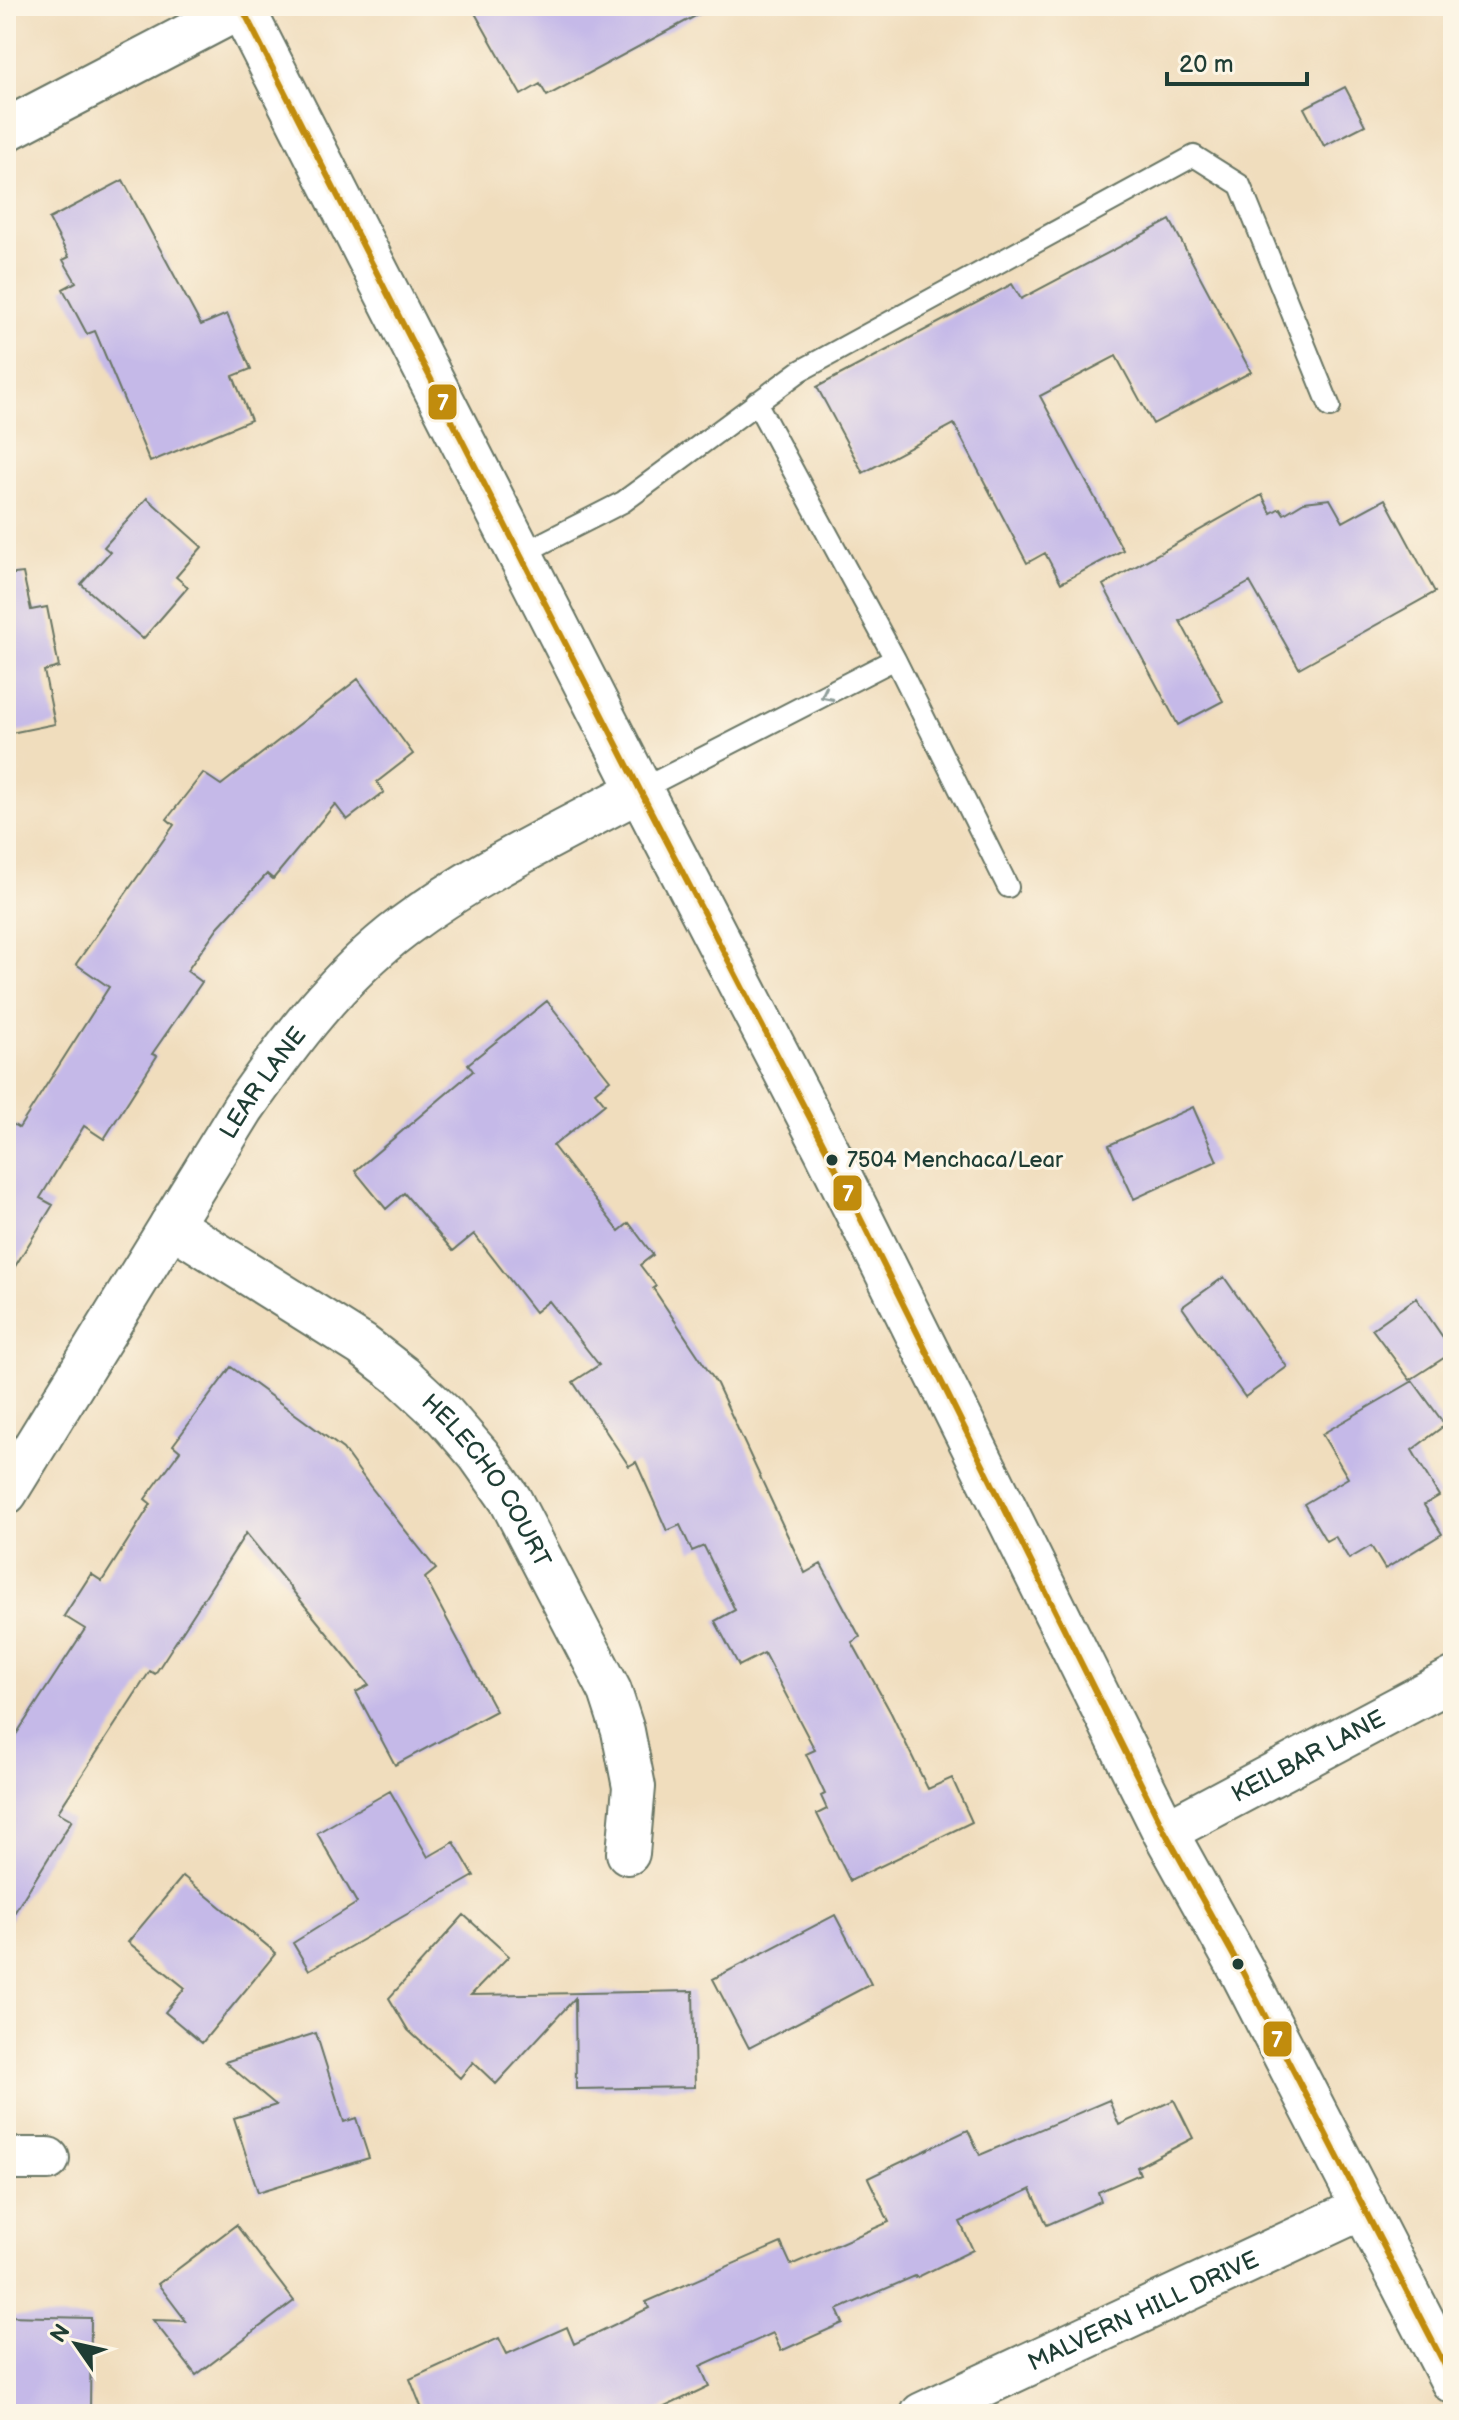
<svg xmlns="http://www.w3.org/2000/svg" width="1459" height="2420" viewBox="0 0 1459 2420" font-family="'Balsamiq Sans',sans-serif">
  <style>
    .building { fill: #c5b9e8 }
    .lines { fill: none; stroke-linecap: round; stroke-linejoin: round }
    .service-casing { stroke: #687564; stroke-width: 24 }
    .minor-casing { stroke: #687564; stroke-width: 46 }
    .secondary-casing { stroke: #687564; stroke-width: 48 }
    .service { stroke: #fff; stroke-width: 20 }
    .minor { stroke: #fff; stroke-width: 42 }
    .secondary { stroke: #fff; stroke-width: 44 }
    .bus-1-casing { stroke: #fcf5e5; stroke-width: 12 }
    .bus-1 { stroke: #c18c0d; stroke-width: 6 }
    .oneway { stroke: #8f9e9a }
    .bus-dot { fill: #1f3d34; stroke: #fcf5e5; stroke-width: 3 }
    .labels { text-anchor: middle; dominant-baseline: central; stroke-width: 6; stroke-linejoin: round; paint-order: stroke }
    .bus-label { font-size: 22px; fill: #1f3d34; stroke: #fcf5e5; text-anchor: start }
    .street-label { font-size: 24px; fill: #1f3d34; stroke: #fcf5e5 }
    .line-badge { stroke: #fcf5e5; stroke-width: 3 }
    .badge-label { font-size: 22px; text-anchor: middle; font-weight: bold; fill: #fff }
  </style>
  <rect width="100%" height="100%" fill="#fcf5e5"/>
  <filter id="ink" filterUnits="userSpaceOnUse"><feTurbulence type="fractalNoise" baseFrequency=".0125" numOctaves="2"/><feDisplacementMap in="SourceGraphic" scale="16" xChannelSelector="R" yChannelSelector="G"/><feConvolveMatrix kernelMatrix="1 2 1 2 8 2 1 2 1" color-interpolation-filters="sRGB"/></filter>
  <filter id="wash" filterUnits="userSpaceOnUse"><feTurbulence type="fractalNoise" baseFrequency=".006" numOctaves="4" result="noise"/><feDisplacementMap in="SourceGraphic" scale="32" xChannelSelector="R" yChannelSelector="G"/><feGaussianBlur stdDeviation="1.8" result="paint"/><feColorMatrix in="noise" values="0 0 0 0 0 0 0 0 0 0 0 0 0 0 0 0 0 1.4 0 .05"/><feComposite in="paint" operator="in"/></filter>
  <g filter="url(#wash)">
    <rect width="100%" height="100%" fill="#f0ddbd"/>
    <g id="blocks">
      <path class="building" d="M471,6H714L547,96L540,84L521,95Z
        M1345,87L1365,125L1324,146L1304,108Z
        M123,180L201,325L227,314L251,369L233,376L251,420L150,462L95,331L87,334L63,289L76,282L63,260L69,257L49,219Z
        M1170,220L1251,372L1153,424L1116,356L1040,396L1123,550L1061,583L1045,553L1027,563L954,424L863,473L817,387L1012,284L1021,299Z
        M1262,495L1271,513L1280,508L1284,514L1304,502L1330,499L1343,522L1385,499L1435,592L1299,668L1250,582L1180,621L1223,701L1178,725L1103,585Z
        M147,498L202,547L176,577L188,587L143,639L81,584L110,552L104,547Z
        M23,573L31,610L47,607L59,667L44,671L55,724L6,734V575Z
        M358,679L413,754L377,782L384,792L347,820L335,804L273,879L267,874L218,927L187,971L202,982L152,1054L157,1056L104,1139L84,1126L40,1198L53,1205L6,1281V1120L19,1128L109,987L76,964L174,825L167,819L203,773L221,785Z
        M547,1001L610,1080L595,1092L605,1104L553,1146L619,1231L629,1223L653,1255L640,1265L656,1286L653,1288L717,1384L805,1573L821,1564L860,1637L852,1642L891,1713L928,1789L952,1778L972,1822L850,1881L817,1814L827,1809L821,1796L825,1794L806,1754L815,1750L764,1653L739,1666L715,1621L735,1610L704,1546L692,1551L680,1525L667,1531L636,1462L629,1466L573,1382L599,1365L549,1301L535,1312L474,1234L453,1251L404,1193L386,1209L355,1171L473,1071L468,1064Z
        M1193,1107L1217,1161L1134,1199L1109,1145Z
        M1224,1277L1287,1367L1245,1397L1182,1307Z
        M1416,1298L1453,1352L1410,1380L1372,1329Z
        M231,1367L343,1449L370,1486L436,1569L425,1578L496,1711L395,1765L356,1692L369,1685L246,1533L155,1674L150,1671L58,1812L72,1820L6,1926V1750L85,1629L64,1616L91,1574L102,1581L151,1504L145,1499L180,1451L173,1445Z
        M1413,1381L1445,1425L1412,1450L1439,1496L1424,1505L1442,1534L1385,1569L1371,1546L1349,1559L1335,1536L1326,1541L1304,1504L1348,1478L1322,1434Z
        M390,1791L428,1857L454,1842L474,1876L309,1970L293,1943L357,1903L317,1833Z
        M183,1876L276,1953L202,2043L165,2012L185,1988L128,1942Z
        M464,1915L509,1956L471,1995L693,1991L695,2087L576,2089L575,1998L496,2084L473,2062L460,2078L408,2030L389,1998Z
        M835,1915L871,1984L749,2048L713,1979Z
        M316,2033L344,2122L356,2118L369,2158L258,2192L234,2118L276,2105L225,2062Z
        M1109,2100L1119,2125L1174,2100L1193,2138L1137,2167L1140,2174L1098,2192L1101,2201L1047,2225L1031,2189L960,2222L973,2250L916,2278L915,2276L837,2310L843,2323L781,2351L773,2333L700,2366L709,2386L650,2414H424L410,2379L499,2338L507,2354L567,2327L574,2344L649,2308L646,2302L781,2243L791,2265L889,2222L868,2178L968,2130L980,2155Z
        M236,2225L294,2301L196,2375L153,2320L186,2321L158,2284Z
        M6,2316L91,2318L90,2414H6Z"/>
    </g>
  </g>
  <g filter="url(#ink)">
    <use href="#blocks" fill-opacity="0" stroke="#687564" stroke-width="2"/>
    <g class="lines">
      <g class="service-casing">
        <path id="service" d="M756,402L895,659L1008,887
          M521,554L623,502L800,371L1194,156L1240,185L1330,407
          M640,790L895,659"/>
      </g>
      <g class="minor-casing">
        <g id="minor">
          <path d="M6,130L242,7"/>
          <path id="s1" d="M171,1225L362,1345L402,1376L445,1416L479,1455L510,1499L610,1691L623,1731L634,1787L628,1853"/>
          <path id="s2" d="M6,1493L243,1108C289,1042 338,976 403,927C476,872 560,833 640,790"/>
          <path id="s3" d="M1165,1832L1453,1679"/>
          <path d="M6,2159H48"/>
          <path id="s4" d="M922,2414L1365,2207"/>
        </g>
      </g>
      <g class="secondary-casing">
        <path id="secondary" d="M241,6L640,790L826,1149L1165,1832L1242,1971L1453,2381"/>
      </g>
      <use href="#service" class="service"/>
      <use href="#minor" class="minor"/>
      <use href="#secondary" class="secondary"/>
      <g class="bus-1-casing">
        <path id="bus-1" d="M241,6L640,790L826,1149L1165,1832L1242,1971L1453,2381"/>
      </g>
      <use href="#bus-1" class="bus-1"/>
    </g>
    <defs><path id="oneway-chevron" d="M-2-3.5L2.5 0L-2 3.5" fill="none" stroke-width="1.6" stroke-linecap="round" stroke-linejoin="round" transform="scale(2)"/></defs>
    <use class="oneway" href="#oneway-chevron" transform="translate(826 695) rotate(153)"/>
  </g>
  <g class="bus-dot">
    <circle cx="832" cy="1160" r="7"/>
    <circle cx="1238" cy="1964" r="7"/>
  </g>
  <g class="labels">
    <g class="bus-label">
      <text x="847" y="1160">7504 Menchaca/Lear</text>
    </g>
    <g class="street-label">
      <text stroke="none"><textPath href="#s2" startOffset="484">LEAR LANE</textPath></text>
      <text stroke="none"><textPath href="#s1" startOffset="412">HELECHO COURT</textPath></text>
      <text stroke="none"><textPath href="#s3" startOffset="162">KEILBAR LANE</textPath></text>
      <text stroke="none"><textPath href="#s4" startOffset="244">MALVERN HILL DRIVE</textPath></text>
    </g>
  </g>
  <g class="line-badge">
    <rect x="427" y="383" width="31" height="38" rx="8" fill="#c18c0d"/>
    <rect x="832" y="1174" width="31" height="38" rx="8" fill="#c18c0d"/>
    <rect x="1262" y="2020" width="31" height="38" rx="8" fill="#c18c0d"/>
  </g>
  <g class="badge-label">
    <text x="443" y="410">7</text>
    <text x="848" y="1201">7</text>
    <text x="1277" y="2047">7</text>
  </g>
  <rect width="1459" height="2420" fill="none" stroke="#fcf5e5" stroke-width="32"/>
  <g transform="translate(76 2344) rotate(304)" stroke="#fcf5e5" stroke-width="6" paint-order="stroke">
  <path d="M0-6L14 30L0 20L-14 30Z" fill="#1f3d34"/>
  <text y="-12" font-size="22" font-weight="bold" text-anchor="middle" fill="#1f3d34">N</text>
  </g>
  <path d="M1167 72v12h140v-12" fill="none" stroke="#1f3d34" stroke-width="4"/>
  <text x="1179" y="72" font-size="24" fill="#1f3d34" stroke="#fcf5e5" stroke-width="6" paint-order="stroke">20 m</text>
</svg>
